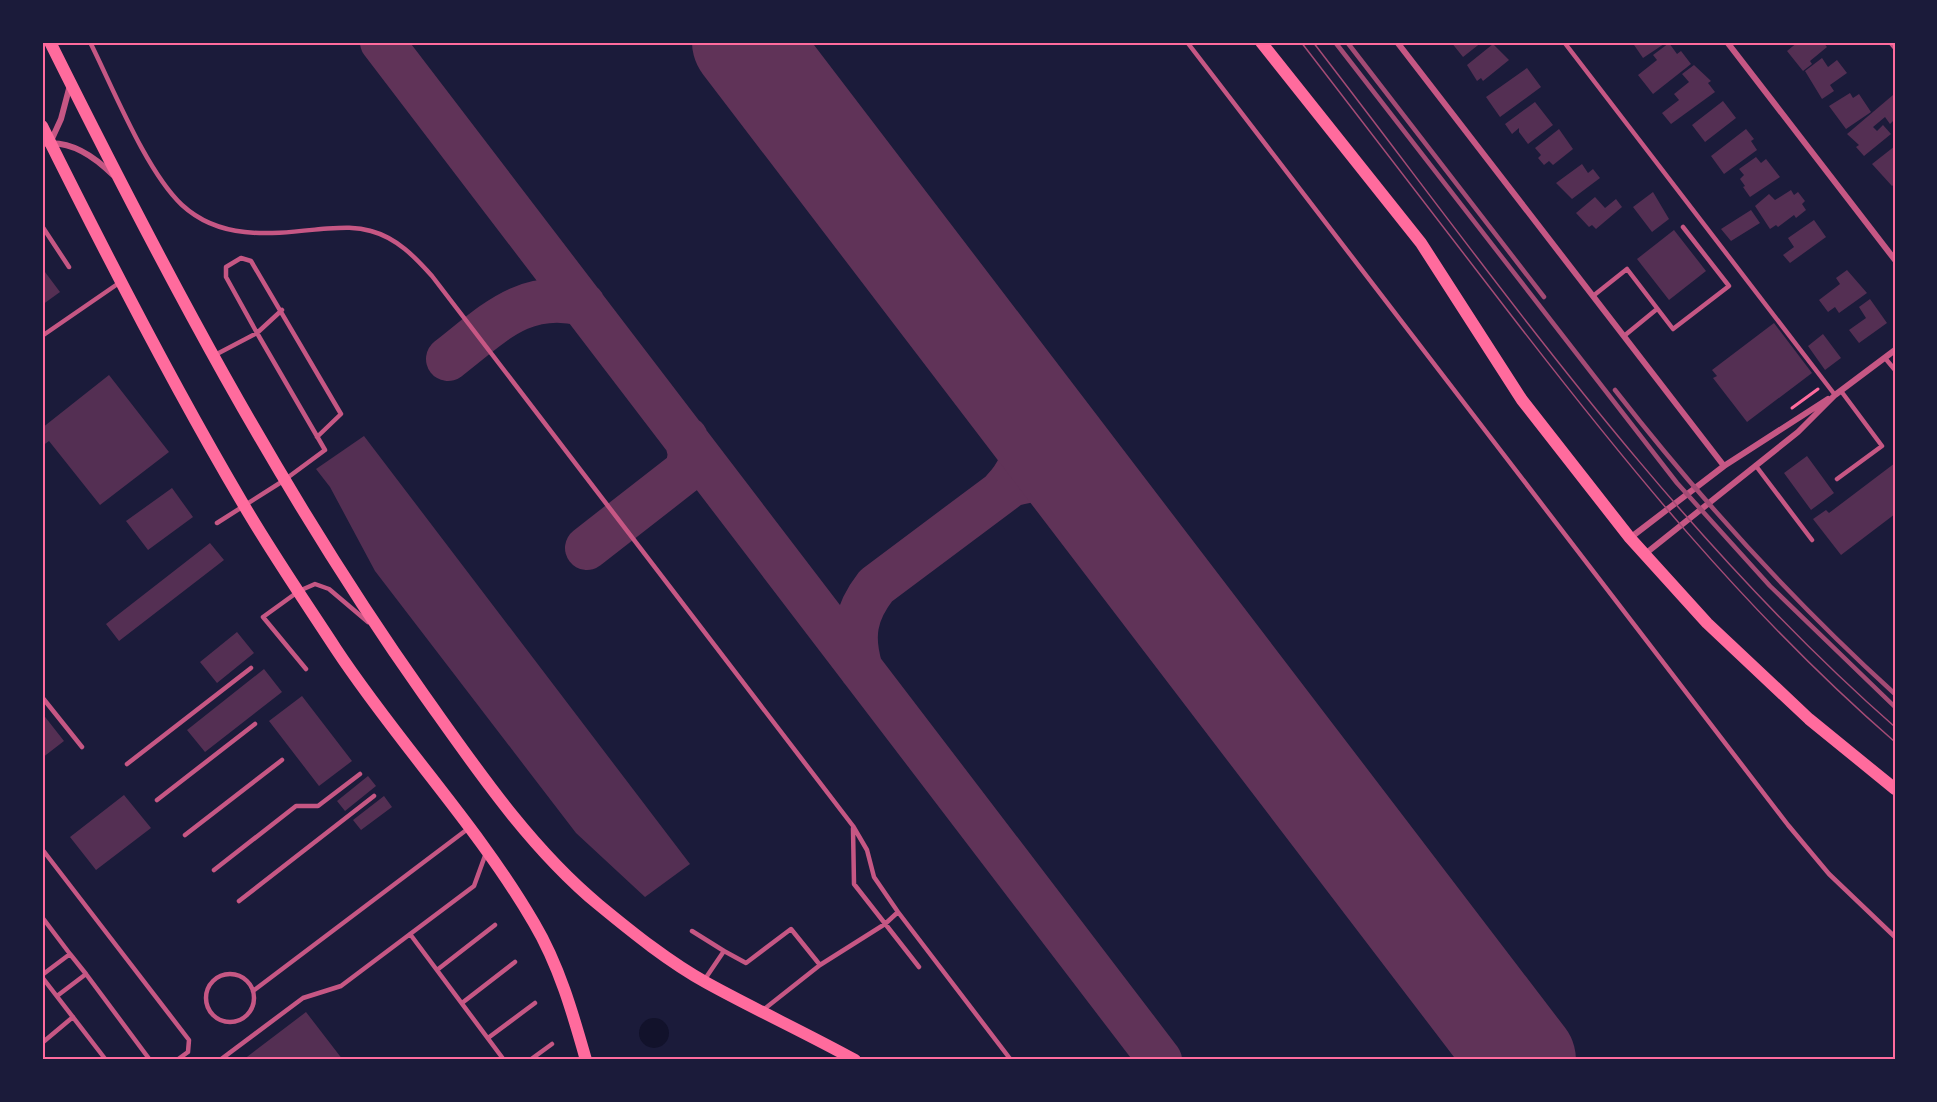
<svg xmlns="http://www.w3.org/2000/svg" width="1937" height="1102" viewBox="0 0 1937 1102" font-family="'PT Sans Narrow',sans-serif">
  <style>
    .water { fill: #12122b }
    .lines { fill: none; stroke-linecap: round; stroke-linejoin: round }
    .taxiway { stroke: #603358; stroke-width: 44 }
    .runway { stroke: #603358; stroke-width: 106 }
    .building { fill: #542f53 }
    .path { stroke: #ff6b9d; stroke-width: 3 }
    .service { stroke: #c65784; stroke-width: 4.5 }
    .minor { stroke: #c65784; stroke-width: 6 }
    .secondary { stroke: #ff6b9d; stroke-width: 12 }
    .tram { stroke: #a44b75; stroke-width: 1.5 }
    .rail { stroke: #a44b75; stroke-width: 4.5 }
    .neatline { fill: none; stroke: #ff6b9d; stroke-width: 2 }
  </style>
  <rect width="100%" height="100%" fill="#1b1b3a"/>
  <path class="water" d="M639 1033a15 15 0 1 1 30 0a15 15 0 1 1-30 0Z"/>
  <g class="lines">
    <path class="taxiway" d="M382,42L1160,1060
      M448,359C492,325 524,289 583,304
      M1003,490C1029,463 1032,431 1016,398
      M587,548L687,470L690,454L686,438
      M861,669C851,636 855,613 876,586L1011,485C1038,476 1064,479 1089,493"/>
    <path class="runway" d="M745,42L1523,1060"/>
  </g>
  <path class="building" d="M1451,42H1482L1463,57Z
    M1632,42H1667L1643,58Z
    M1798,42H1823L1827,47L1810,61L1812,64L1803,71L1787,51Z
    M1669,43L1677,54L1681,51L1691,64L1653,94L1638,75L1657,60L1653,55Z
    M1493,44L1509,60L1483,81L1481,78L1477,81L1467,65Z
    M1822,58L1828,67L1837,60L1847,73L1830,85L1834,91L1822,99L1805,71Z
    M1694,65L1711,81L1708,83L1715,92L1671,124L1662,113L1679,100L1674,94L1689,82L1682,74Z
    M1527,68L1541,87L1500,117L1486,97Z
    M1850,93L1853,98L1859,94L1871,112L1846,129L1829,106Z
    M1893,95L1895,119L1890,124L1885,117L1873,127L1877,131L1883,125L1891,134L1864,156L1856,147L1859,145L1847,134Z
    M1723,101L1736,118L1705,142L1692,125Z
    M1535,102L1553,125L1528,144L1519,132V128L1512,134L1505,124Z
    M1559,129L1573,149L1553,165L1549,161L1544,165L1538,158L1541,155L1535,148Z
    M1746,129L1754,139L1751,141L1757,150L1724,174L1711,156Z
    M1895,146V184L1892,186L1872,164Z
    M1756,157L1761,163L1766,159L1780,177L1750,197L1743,187L1745,186L1740,179L1744,175L1739,169Z
    M1582,164L1588,173L1593,169L1600,178L1572,199L1556,183Z
    M1791,190L1794,195L1798,192L1805,201L1802,204L1806,210L1796,218L1794,215L1778,227L1776,225L1770,229L1755,206L1769,194L1775,200Z
    M1653,192L1669,219L1652,232L1633,207Z
    M1595,197L1605,208L1616,199L1622,207L1596,229L1592,225L1589,227L1576,213Z
    M1751,210L1760,223L1731,241L1721,229Z
    M1814,220L1826,237L1790,263L1783,255L1794,247L1788,238Z
    M1674,230L1706,271L1669,300L1637,259Z
    M42,268L60,292L42,305Z
    M1847,270L1867,293L1839,313L1835,307L1828,312L1819,300L1840,284L1836,278Z
    M1870,299L1887,323L1859,343L1849,330L1866,318L1859,307Z
    M1774,323L1812,373L1747,422L1713,378L1717,376L1712,370Z
    M1823,334L1841,358L1825,370L1808,346Z
    M109,375L169,452L100,505L49,441L42,446V428Z
    M364,436L690,864L645,897L576,833L375,571L330,487L316,469Z
    M1807,456L1834,493L1811,510L1784,473Z
    M1895,463V514L1841,555L1813,519L1826,510L1829,513Z
    M172,488L193,517L148,550L126,521Z
    M210,543L224,560L119,641L106,624Z
    M237,632L254,653L217,683L200,662Z
    M264,669L282,692L205,752L187,730Z
    M302,696L352,761L319,786L269,721Z
    M42,713L64,741L42,758Z
    M368,776L376,786L345,811L337,801Z
    M124,795L151,828L96,870L70,837Z
    M384,796L392,807L361,830L353,820Z
    M306,1012L343,1060H243Z"/>
  <g class="lines">
    <path class="path" d="M1792,408L1818,389"/>
    <path class="service" d="M90,42C113,88 146,171 182,205C221,241 272,234 321,229C338,228 354,226 371,231C397,238 415,257 432,276L853,826L867,850L874,877L898,912L1011,1060
      M1187,42L1788,825L1829,874L1895,937
      M1564,42L1835,395
      M1890,42L1895,48
      M42,226L69,267
      M1593,296L1627,269L1673,329L1729,286L1683,227
      M282,310L257,333L226,277V267L241,258L251,261L341,414L317,437
      M42,336L119,283
      M1624,336L1657,309
      M215,355L257,333L325,450L283,481L217,523
      M1885,358L1895,370
      M1756,466L1812,540
      M1837,479L1882,446L1841,391
      M306,669L263,617L299,591L315,584L329,589L368,622
      M42,697L82,747
      M127,764L251,668
      M157,800L255,724
      M853,828L854,884L919,967
      M185,835L282,760
      M42,849L189,1040L188,1052L177,1060
      M214,870L296,806H318L360,774
      M239,901L374,796
      M42,917L70,954L42,975
      M692,931L724,951
      M410,934L504,1060
      M70,954L86,974
      M437,970L495,925
      M206 998a24 24 0 1 1 48 0a24 24 0 1 1-48 0Z
      M42,977L106,1060
      M705,979L724,951L746,963L791,929L820,965
      M253,991L469,828
      M57,996L86,974L150,1060
      M462,1003L515,962
      M763,1010L820,965L885,924L898,912
      M488,1038L535,1003
      M42,1043L73,1017
      M220,1060L303,998L341,986L474,886L486,853
      M530,1060L552,1044"/>
    <path class="minor" d="M1397,42L1724,466
      M1727,42L1895,260
      M50,143L61,119L70,85
      M42,144C70,139 94,156 113,175
      M1630,538L1724,466L1828,399
      M1645,554L1798,432L1835,395L1895,350"/>
    <path class="secondary" d="M50,42C162,267 279,490 424,695C476,768 529,847 599,905C633,933 669,962 707,983C756,1010 806,1033 855,1060
      M1261,42L1421,243L1522,400L1630,538L1707,623L1809,719L1895,789
      M42,126C105,253 170,380 242,502C271,552 304,600 336,649C398,743 477,825 534,923C559,965 573,1014 586,1060"/>
    <path class="tram" d="M1301,42C1368,130 1436,218 1504,306C1624,462 1746,613 1895,742
      M1313,42C1496,279 1669,529 1895,727"/>
    <path class="rail" d="M1335,42L1677,483L1770,586L1895,707
      M1347,42L1544,297
      M1615,390C1700,499 1793,601 1895,694"/>
  </g>
  <rect width="1937" height="1102" fill="none" stroke="#1b1b3a" stroke-width="87"/>
  <rect x="44" y="44" width="1850" height="1014" class="neatline"/>
</svg>
